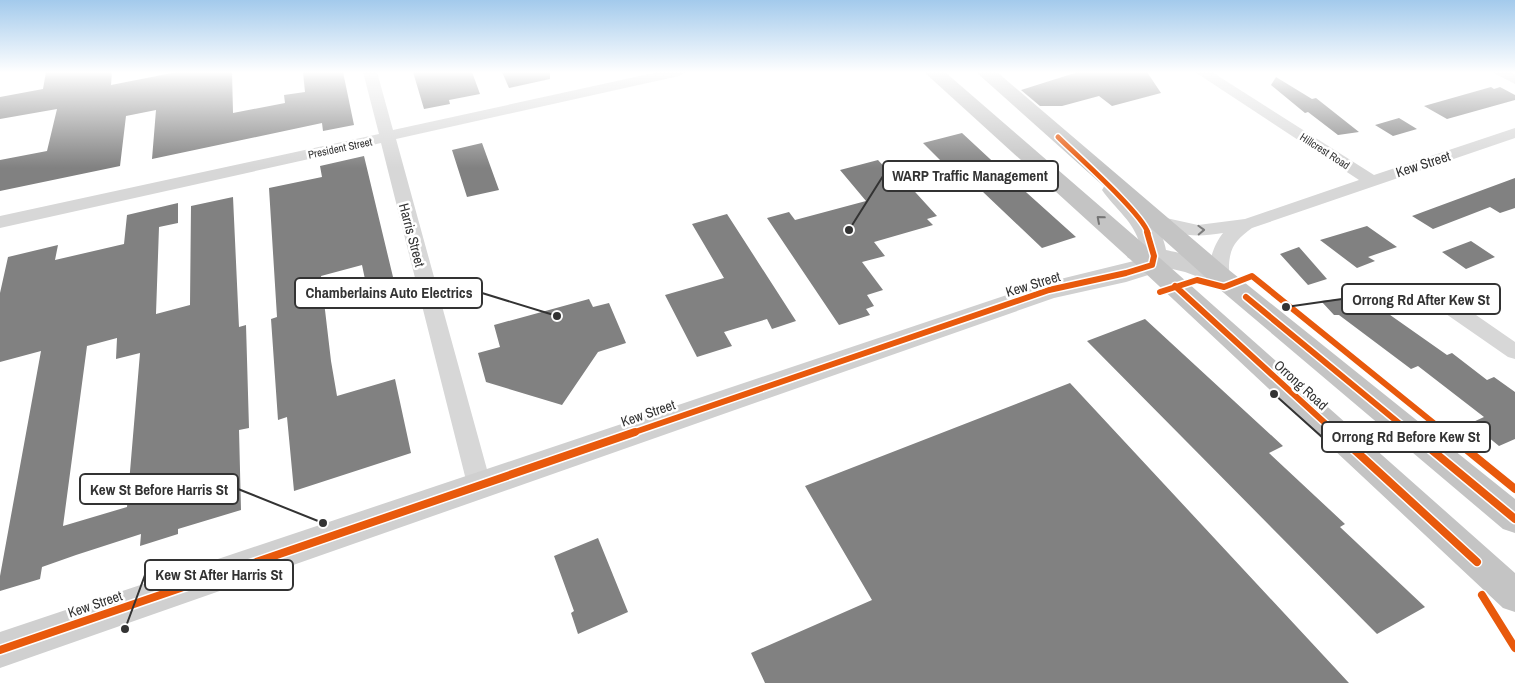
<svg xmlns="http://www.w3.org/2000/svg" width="1515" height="683" viewBox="0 0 1515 683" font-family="'Archivo Narrow',sans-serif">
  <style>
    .building { fill: #818181; fill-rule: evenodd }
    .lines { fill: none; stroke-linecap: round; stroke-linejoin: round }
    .street { fill: #d7d7d7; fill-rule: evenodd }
    .secondary { fill: #d0d0d0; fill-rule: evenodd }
    .highway { fill: #c4c4c4; fill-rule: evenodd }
    .cycleway-far2-casing { stroke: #fff; stroke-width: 8 }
    .cycleway-far1-casing { stroke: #fff; stroke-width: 9 }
    .cycleway-casing { stroke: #fff; stroke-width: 11 }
    .cycleway-far2 { stroke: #e8590c; stroke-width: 5 }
    .cycleway-far1 { stroke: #e8590c; stroke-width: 6 }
    .cycleway { stroke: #e8590c; stroke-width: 8 }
    .oneway { stroke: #747474 }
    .oneway2 { stroke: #7d7d7d }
    .labels { text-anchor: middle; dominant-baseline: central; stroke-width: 5; stroke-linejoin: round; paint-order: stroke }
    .far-street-label { font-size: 11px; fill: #333; stroke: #fff }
    .street-label { font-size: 14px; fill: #333; stroke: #fff }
    .leader { fill: none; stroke: #333; stroke-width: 2 }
    .callout-dot { fill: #333; stroke: #fff; stroke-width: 2 }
    .callout { fill: #fff; stroke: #333; stroke-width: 2 }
    .callout-label { font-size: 15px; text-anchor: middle; font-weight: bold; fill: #333 }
  </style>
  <rect width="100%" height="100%" fill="#fff"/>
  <path class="building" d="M46,72H112L111,85L177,72H232L233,113L285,103L284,95L305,92L303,72H343L354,125L323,131L322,123L152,159L156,110L126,116L120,166L0,191V160L47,151L57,109L0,119V97L43,89Z
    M413,72H472L480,94L449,100L450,104L424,109Z
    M502,72H550V79L509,88Z
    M1078,72H1147L1161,93L1112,106L1099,96L1062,106H1040L1021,90Z
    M1276,77L1312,99L1316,98L1359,132L1338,135L1308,112L1305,113L1271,85Z
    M1491,87L1494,89L1500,87L1515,95V100L1447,119L1424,106Z
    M1399,118L1417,129L1393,136L1375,125Z
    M962,133L1017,184L1076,237L1042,248L962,172L954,174L923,143Z
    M482,143L499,190L467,197L452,150Z
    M364,156L393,277L366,284L362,265L321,276L331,361L337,396L395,379L411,453L294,491L287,417L278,420L271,319L277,317L269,188L322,177L320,166Z
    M878,160L900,184L906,182L937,216L927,219L933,225L874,242L885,256L862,262L883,290L867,295L874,306L866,309L870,315L839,325L767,218L789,212L795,220L866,201L840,170Z
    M1515,178V208L1500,213L1490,207L1433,229L1412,216Z
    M233,197L239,327L246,325L249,428L239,430L241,510L178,529V534L140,546L141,534L76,555L42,567L40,579L0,591V576L41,351L0,362V293L8,257L58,245L55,260L124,244L127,215L178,203V223L159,227L156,314L190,305L191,206ZM117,338L116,359L140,353L127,507L63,526L87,346Z
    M727,214L796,321L772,329L767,319L724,332L732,346L697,357L665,295L724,278L692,224Z
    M1367,226L1397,247L1368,257L1375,261L1357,268L1320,240Z
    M1471,241L1495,257L1466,269L1442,252Z
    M1299,247L1327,279L1308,285L1280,254Z
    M1360,297L1375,313L1383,310L1447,355L1452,353L1487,380L1494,377L1515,392V439L1499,446L1471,423L1484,417L1418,366L1411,369L1339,315H1334L1321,301Z
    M589,299L593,307L609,303L626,343L598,352L562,405L486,382L478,353L500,347L494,325Z
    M1145,319L1283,446L1269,453L1345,524L1340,527L1425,607L1377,634L1087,341Z
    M1070,383L1349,683H765L751,653L872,600L805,486Z
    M598,538L628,612L578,634L571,613L574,611L554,556Z"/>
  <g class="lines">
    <path class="street" d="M363,72H377L393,130L658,72H686L679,76L396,139L491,484L487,491L479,494L471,491L467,484L381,143L0,228V216L379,134Z
      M1195,72H1212L1374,175L1515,128V138L1252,228C1237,239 1230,246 1229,265C1229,271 1230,275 1227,280L1220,282L1213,280C1205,267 1214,244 1223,233C1192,238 1181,235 1151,225L1148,221L1151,217L1157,216L1198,225L1245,219L1359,180Z
      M1492,72H1511L1515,74V84Z
      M1430,286L1437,288L1515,342V359L1508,357L1423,298L1421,293L1423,288Z"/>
    <path class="secondary" d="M1113,183C1135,189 1163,228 1166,250C1183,254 1223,261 1233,276L1229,282L1220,285L1185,272L1164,267L1161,271L1126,282L1054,298L0,668V632L1040,284L1138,260L1128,258L1125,252L1128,246L1140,245C1134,221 1115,209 1102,190L1105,185Z"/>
    <path class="highway" d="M924,72H945L1161,259L1515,573V612L1503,608L1143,271Z
      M976,72H997L1229,270L1515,499V533L1503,529L1211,282Z"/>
    <g class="cycleway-far2-casing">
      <path id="cycleway-far2" d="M1058,137C1076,155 1142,213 1148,233"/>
    </g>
    <g class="cycleway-far1-casing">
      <path id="cycleway-far1" d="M1175,286L1336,433
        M1160,292L1197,280L1224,287L1252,276L1446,433
        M1246,297L1411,433
        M632,433L1049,290L1126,273L1152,265L1154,256L1147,232"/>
    </g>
    <g class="cycleway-casing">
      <path id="cycleway" d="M1335,432L1477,562
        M1410,432L1515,519
        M1445,432L1515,489
        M1482,595L1515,648
        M0,650L635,432"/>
    </g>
    <use href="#cycleway-far2" class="cycleway-far2"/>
    <use href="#cycleway-far1" class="cycleway-far1"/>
    <use href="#cycleway" class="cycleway"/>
  </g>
  <defs><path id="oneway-chevron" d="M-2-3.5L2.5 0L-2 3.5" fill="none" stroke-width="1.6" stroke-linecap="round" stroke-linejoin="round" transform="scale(1.25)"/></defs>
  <use class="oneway" href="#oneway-chevron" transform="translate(1100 219) rotate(-139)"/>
  <use class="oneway2" href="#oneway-chevron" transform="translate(1201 230) rotate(-2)"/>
  <linearGradient id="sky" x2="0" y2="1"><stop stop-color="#a3caec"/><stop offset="0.43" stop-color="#fff"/><stop offset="1" stop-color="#fff" stop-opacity="0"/></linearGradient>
  <rect width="1515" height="168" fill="url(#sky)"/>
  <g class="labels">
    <g class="far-street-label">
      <text transform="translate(340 148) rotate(-12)">President Street</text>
      <text transform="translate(1325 151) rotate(33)">Hillcrest Road</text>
    </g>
    <g class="street-label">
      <text transform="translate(1423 164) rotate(-18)">Kew Street</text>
      <text transform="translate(412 235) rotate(75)">Harris Street</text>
      <text transform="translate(1033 284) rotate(-17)">Kew Street</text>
      <text transform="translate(1301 385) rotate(42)">Orrong Road</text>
      <text transform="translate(648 413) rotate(-19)">Kew Street</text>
      <text transform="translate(95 604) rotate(-19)">Kew Street</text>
    </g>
  </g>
  <path class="leader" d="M849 230L883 176M557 316L482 293M1286 307L1342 299M1274 394L1322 437M323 523L238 489M125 629L145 575"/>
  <g class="callout-dot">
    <circle cx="849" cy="230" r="5"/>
    <circle cx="557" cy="316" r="5"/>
    <circle cx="1286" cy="307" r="5"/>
    <circle cx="1274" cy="394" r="5"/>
    <circle cx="323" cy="523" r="5"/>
    <circle cx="125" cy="629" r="5"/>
  </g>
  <g class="callout">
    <rect x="883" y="161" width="175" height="30" rx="5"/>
    <rect x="295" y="278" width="187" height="30" rx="5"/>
    <rect x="1342" y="284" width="158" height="30" rx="5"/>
    <rect x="1322" y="422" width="168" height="30" rx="5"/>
    <rect x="80" y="474" width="158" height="30" rx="5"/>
    <rect x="145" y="560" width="148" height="30" rx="5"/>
  </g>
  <g class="callout-label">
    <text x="970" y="181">WARP Traffic Management</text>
    <text x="389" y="298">Chamberlains Auto Electrics</text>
    <text x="1421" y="305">Orrong Rd After Kew St</text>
    <text x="1406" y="442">Orrong Rd Before Kew St</text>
    <text x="159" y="495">Kew St Before Harris St</text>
    <text x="219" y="580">Kew St After Harris St</text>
  </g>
</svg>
